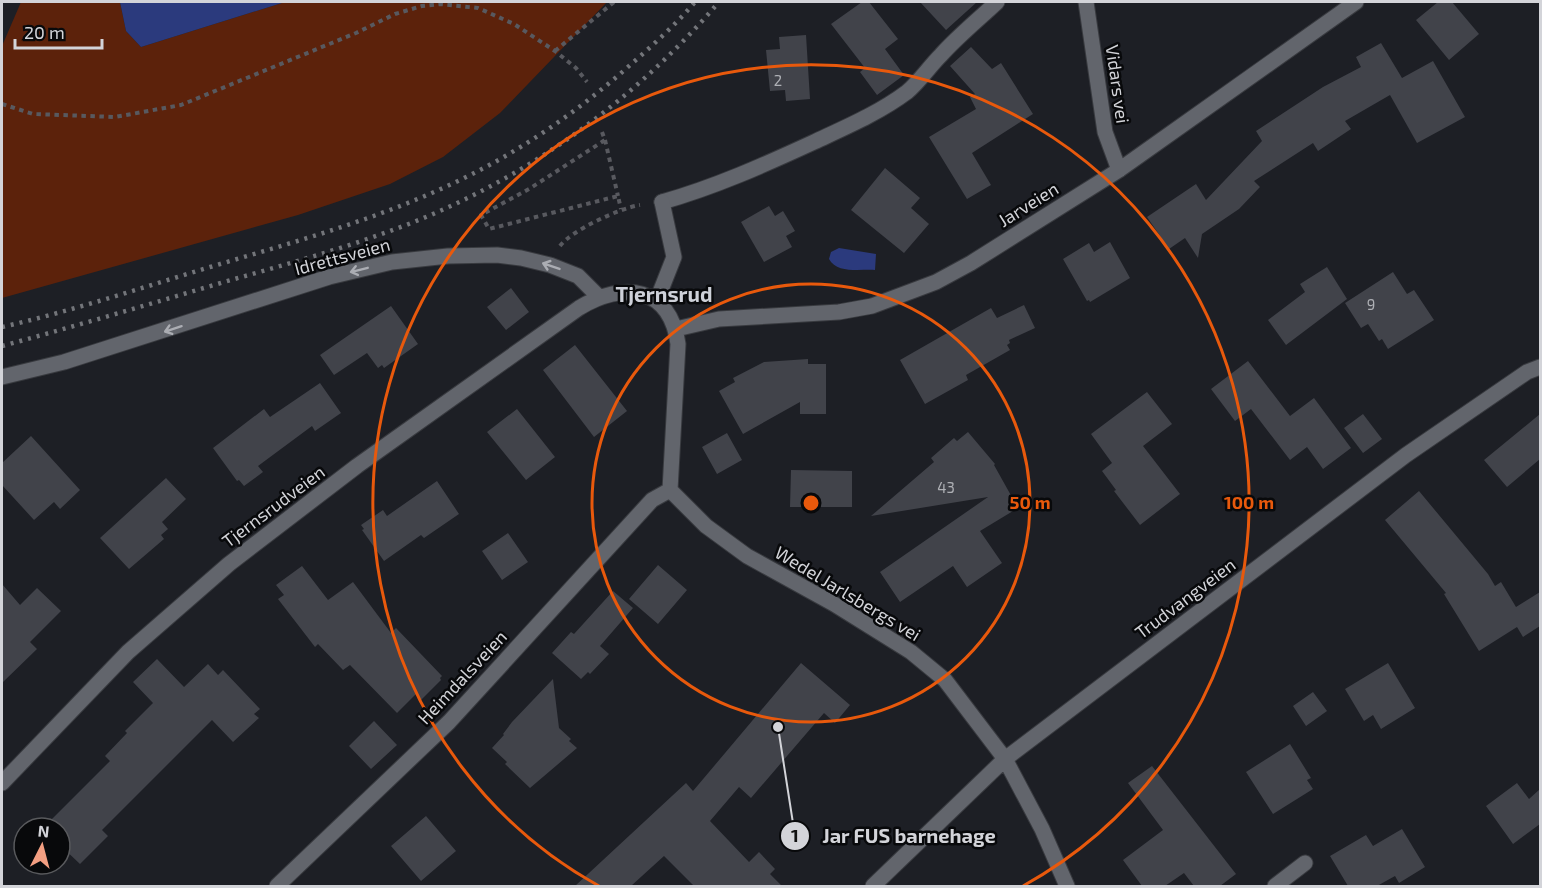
<svg xmlns="http://www.w3.org/2000/svg" width="1542" height="888" viewBox="0 0 1542 888" font-family="'Exo 2',sans-serif">
  <style>
    .green { fill: #5c220b }
    .water { fill: #2b3a7d }
    .building { fill: #41434a }
    .lines { fill: none; stroke-linecap: round; stroke-linejoin: round }
    .service-casing { stroke: #383a3f; stroke-width: 17 }
    .minor-casing { stroke: #383a3f; stroke-width: 17 }
    .path { stroke: #58595f; stroke-width: 4; stroke-dasharray: 4.5 4.5; stroke-linecap: butt }
    .service { stroke: #62656c; stroke-width: 15 }
    .minor { stroke: #62656c; stroke-width: 15 }
    .rail { stroke: #73757a; stroke-width: 4.5; stroke-dasharray: 3 6; stroke-linecap: butt }
    .oneway { stroke: #abadb3 }
    .ring { fill: none; stroke: #e8590c; stroke-width: 3 }
    .labels { text-anchor: middle; dominant-baseline: central; stroke-width: 5; stroke-linejoin: round; paint-order: stroke }
    .number-label { font-size: 15px; fill: #aeb0b5 }
    .street-label { font-size: 18px; fill: #d3d4d9; stroke: #08090b }
    .quarter-label { font-size: 21px; font-weight: bold; fill: #ced1d9; stroke: #08090b }
    .centre { fill: #e8590c; stroke: #08090b; stroke-width: 3 }
    .ring-label { font-size: 18px; text-anchor: middle; font-weight: bold; fill: #e8590c; stroke: #08090b; stroke-width: 5; stroke-linejoin: round; paint-order: stroke }
    .leader { fill: none; stroke: #d3d4d9; stroke-width: 2 }
    .callout-dot { fill: #d3d4d9; stroke: #08090b; stroke-width: 2 }
    .mark-label { font-size: 18px; text-anchor: middle; font-weight: bold; fill: #111 }
    .callout-label { font-size: 20px; text-anchor: middle; font-weight: bold; fill: #d3d4d9; stroke: #08090b; stroke-width: 5; stroke-linejoin: round; paint-order: stroke }
  </style>
  <rect width="100%" height="100%" fill="#1d1f25"/>
  <path class="green" d="M21,2H120L126,31L141,47L285,2H607L500,113L443,157L390,184L298,215L2,298V46Z"/>
  <path class="water" d="M120,2H285L141,47L126,31Z
    M839,248L876,254L875,270C860,269 837,274 829,259L831,252Z"/>
  <path class="building" d="M862,2H869L898,39L885,49L904,75L877,95L860,72L865,68L831,24Z
    M920,2H977L946,30Z
    M1438,2H1452L1479,34L1449,60L1416,20Z
    M806,35L810,99L786,101L785,90L770,91L766,50L780,49L779,37Z
    M1381,43L1402,78L1433,61L1465,117L1417,143L1390,95L1345,121L1351,129L1318,151L1313,143L1254,181L1260,187L1239,209L1202,234L1198,258L1185,238L1169,249L1147,217L1196,184L1206,200L1262,141L1256,131L1323,87L1361,67L1356,57Z
    M971,47L992,69L1001,63L1033,114L972,153L991,185L967,199L929,137L976,109L970,97L975,94L950,66Z
    M885,168L920,198L911,208L929,224L904,253L851,210Z
    M769,206L775,216L783,211L795,231L786,236L792,247L764,262L741,222Z
    M1110,242L1130,278L1090,302L1089,300L1087,301L1063,259L1089,243L1094,252Z
    M1327,267L1347,299L1286,345L1268,320L1305,292L1300,284Z
    M1393,272L1407,294L1414,290L1434,320L1388,349L1382,339L1379,341L1368,324L1361,328L1345,303Z
    M511,288L529,312L506,330L487,307Z
    M1024,305L1035,328L1009,340L1010,343L1007,345L1010,350L966,375L968,380L925,404L900,360L991,308L997,318Z
    M391,306L418,344L384,368L382,365L378,368L367,353L334,375L320,355Z
    M575,345L627,411L594,437L543,370Z
    M808,359V364H826V414H800V402L743,434L719,391L735,382L733,378L764,362Z
    M1248,361L1290,416L1314,398L1351,448L1323,469L1307,447L1290,460L1251,409L1235,421L1211,389Z
    M320,383L341,413L315,431L312,426L258,466L263,472L244,486L239,480L237,481L213,448L264,409L270,417Z
    M1147,392L1172,424L1143,446L1180,494L1140,525L1114,491L1116,490L1102,471L1112,463L1091,434Z
    M517,409L555,457L526,480L487,432Z
    M1363,414L1382,439L1363,453L1344,428Z
    M1540,414V459L1507,487L1484,460Z
    M968,432L995,464L994,465L1018,508L980,531L1002,563L967,587L953,566L900,602L880,572L988,497L871,516L934,462L931,458L954,438L957,441Z
    M727,433L742,460L717,474L702,447Z
    M31,436L80,490L60,509L54,502L34,520L2,485V463Z
    M791,470L852,471V507H790Z
    M166,478L186,499L162,522L168,529L161,535L164,539L129,569L100,538Z
    M437,481L459,514L424,538L421,535L384,561L362,530L364,529L361,525L383,510L387,516Z
    M1419,491L1488,574L1495,586L1501,582L1516,607L1540,592V626L1523,637L1517,627L1479,651L1444,594L1446,593L1385,520Z
    M508,533L528,562L502,580L482,551Z
    M658,565L687,590L658,624L629,599Z
    M302,566L328,600L353,582L391,633L396,628L442,676L440,678L441,680L421,700L416,694L397,713L350,665L343,670L318,644L315,647L278,599L284,595L276,585Z
    M2,584L20,605L37,588L61,611L30,642L37,649L2,683Z
    M613,591L633,608L600,646L609,654L590,674L588,672L581,679L552,653L571,632L574,634Z
    M157,659L184,687L208,664L218,675L223,670L260,709L254,714L259,718L233,742L212,720L102,830L108,836L80,864L60,845V828H43L110,761L105,756L127,733L125,731L153,703L133,682Z
    M801,663L850,705L835,723L824,713L751,798L739,787L710,821L749,862L759,852L775,869L770,874L782,886H694L664,856L631,886H575L686,783L693,791Z
    M1388,663L1415,708L1381,729L1373,715L1364,721L1345,689Z
    M553,679L559,728L571,739L569,741L577,748L530,788L505,764L507,762L492,748L504,735L503,734L512,722Z
    M1313,692L1327,711L1306,726L1293,706Z
    M374,721L397,745L371,769L349,746Z
    M1290,744L1311,778L1307,780L1313,789L1273,814L1246,772Z
    M1152,766L1236,874L1220,886H1194L1184,873L1165,886H1142L1123,860L1163,830L1128,783Z
    M1517,783L1529,799L1540,789V824L1513,844L1486,806Z
    M426,816L456,851L421,881L391,846Z
    M1402,829L1425,867L1399,883L1395,876L1377,886H1348L1330,856L1366,835L1373,846Z"/>
  <g class="lines">
    <g class="service-casing">
      <path id="service" d="M662,202C715,187 764,165 814,142C846,127 879,113 907,92C920,81 929,67 941,55C958,36 979,19 997,2
        M1275,886L1305,863"/>
    </g>
    <g class="minor-casing">
      <path id="minor" d="M1086,2L1105,132L1119,170
        M657,300L674,257L662,202
        M676,329L719,319L839,312L872,306L936,282L971,263L1119,170L1356,2
        M2,377L64,362L329,277L392,262L448,256L497,255L521,258L550,265L578,276L599,297
        M2,783L128,652L229,564L357,466L579,308C623,281 670,286 678,344L670,490L706,526L747,556L834,604L911,652L945,680L1005,759L1042,829L1067,886
        M277,886L449,722L652,500L670,490
        M873,886L1005,759L1406,455L1527,372L1540,367"/>
    </g>
    <path class="path" d="M555,51L614,2
      M2,104L33,114L115,117L181,105L356,33L395,14L422,6L440,4L478,8L514,24L555,51L576,68L587,82
      M602,132L605,140L529,189L481,215L489,229L618,196L621,209
      M605,140L618,196
      M560,246C572,230 620,208 640,205"/>
    <use href="#service" class="service"/>
    <use href="#minor" class="minor"/>
    <path class="rail" d="M2,327C72,311 141,288 210,267C294,242 379,219 458,181C517,153 571,116 620,74C646,51 673,28 695,2
      M2,346C76,326 150,304 224,282C291,263 361,244 426,217C540,169 639,95 719,2"/>
  </g>
  <defs><path id="oneway-shaft" d="M-6 0H5M1.5-3L5.5 0L1.5 3" fill="none" stroke-width="1.6" stroke-linecap="round" stroke-linejoin="round" transform="scale(1.5)"/></defs>
  <g class="oneway">
    <use href="#oneway-shaft" transform="translate(551 266) rotate(-161)"/>
    <use href="#oneway-shaft" transform="translate(359 270) rotate(166)"/>
    <use href="#oneway-shaft" transform="translate(173 329) rotate(162)"/>
  </g>
  <g class="ring">
    <circle cx="811" cy="503" r="219"/>
    <path d="M599 886A438 438 0 1 1 1023 886"/>
  </g>
  <g class="labels">
    <g class="number-label">
      <text x="778" y="80">2</text>
      <text x="1371" y="304">9</text>
      <text x="946" y="487">43</text>
    </g>
    <g class="street-label">
      <text transform="translate(1118 84) rotate(82)">Vidars vei</text>
      <text transform="translate(1028 204) rotate(-32)">Jarveien</text>
      <text transform="translate(342 256) rotate(-15)">Idrettsveien</text>
      <text transform="translate(273 506) rotate(-37)">Tjernsrudveien</text>
      <text transform="translate(848 593) rotate(31)">Wedel Jarlsbergs vei</text>
      <text transform="translate(1185 598) rotate(-37)">Trudvangveien</text>
      <text transform="translate(462 677) rotate(-47)">Heimdalsveien</text>
    </g>
    <g class="quarter-label">
      <text x="664" y="293">Tjernsrud</text>
    </g>
  </g>
  <circle cx="811" cy="503" r="9" class="centre"/>
  <g class="ring-label">
    <text x="1030" y="509">50 m</text>
    <text x="1249" y="509">100 m</text>
  </g>
  <path class="leader" d="M778 727L795 836"/>
  <g class="callout-dot">
    <circle cx="778" cy="727" r="6"/>
    <circle cx="795" cy="836" r="15"/>
  </g>
  <g class="mark-label">
    <text x="795" y="842">1</text>
  </g>
  <g class="callout-label">
    <text x="909" y="843">Jar FUS barnehage</text>
  </g>
  <rect width="1542" height="888" fill="none" stroke="#d3d4d9" stroke-width="6"/>
  <g transform="translate(42 846) rotate(6)"><circle r="28" fill="#08090b" stroke="#595a5d" stroke-width="1.5"/>
  <path d="M0-4.5L10 22L0 15L-10 22Z" fill="#f39f82"/>
  <text y="-9" font-size="16" font-weight="bold" text-anchor="middle" fill="#d3d4d9">N</text>
  </g>
  <path d="M15 39v9h87v-9" fill="none" stroke="#d3d4d9" stroke-width="3"/>
  <text x="24" y="39" font-size="18" fill="#d3d4d9" stroke="#08090b" stroke-width="4.5" paint-order="stroke">20 m</text>
</svg>
